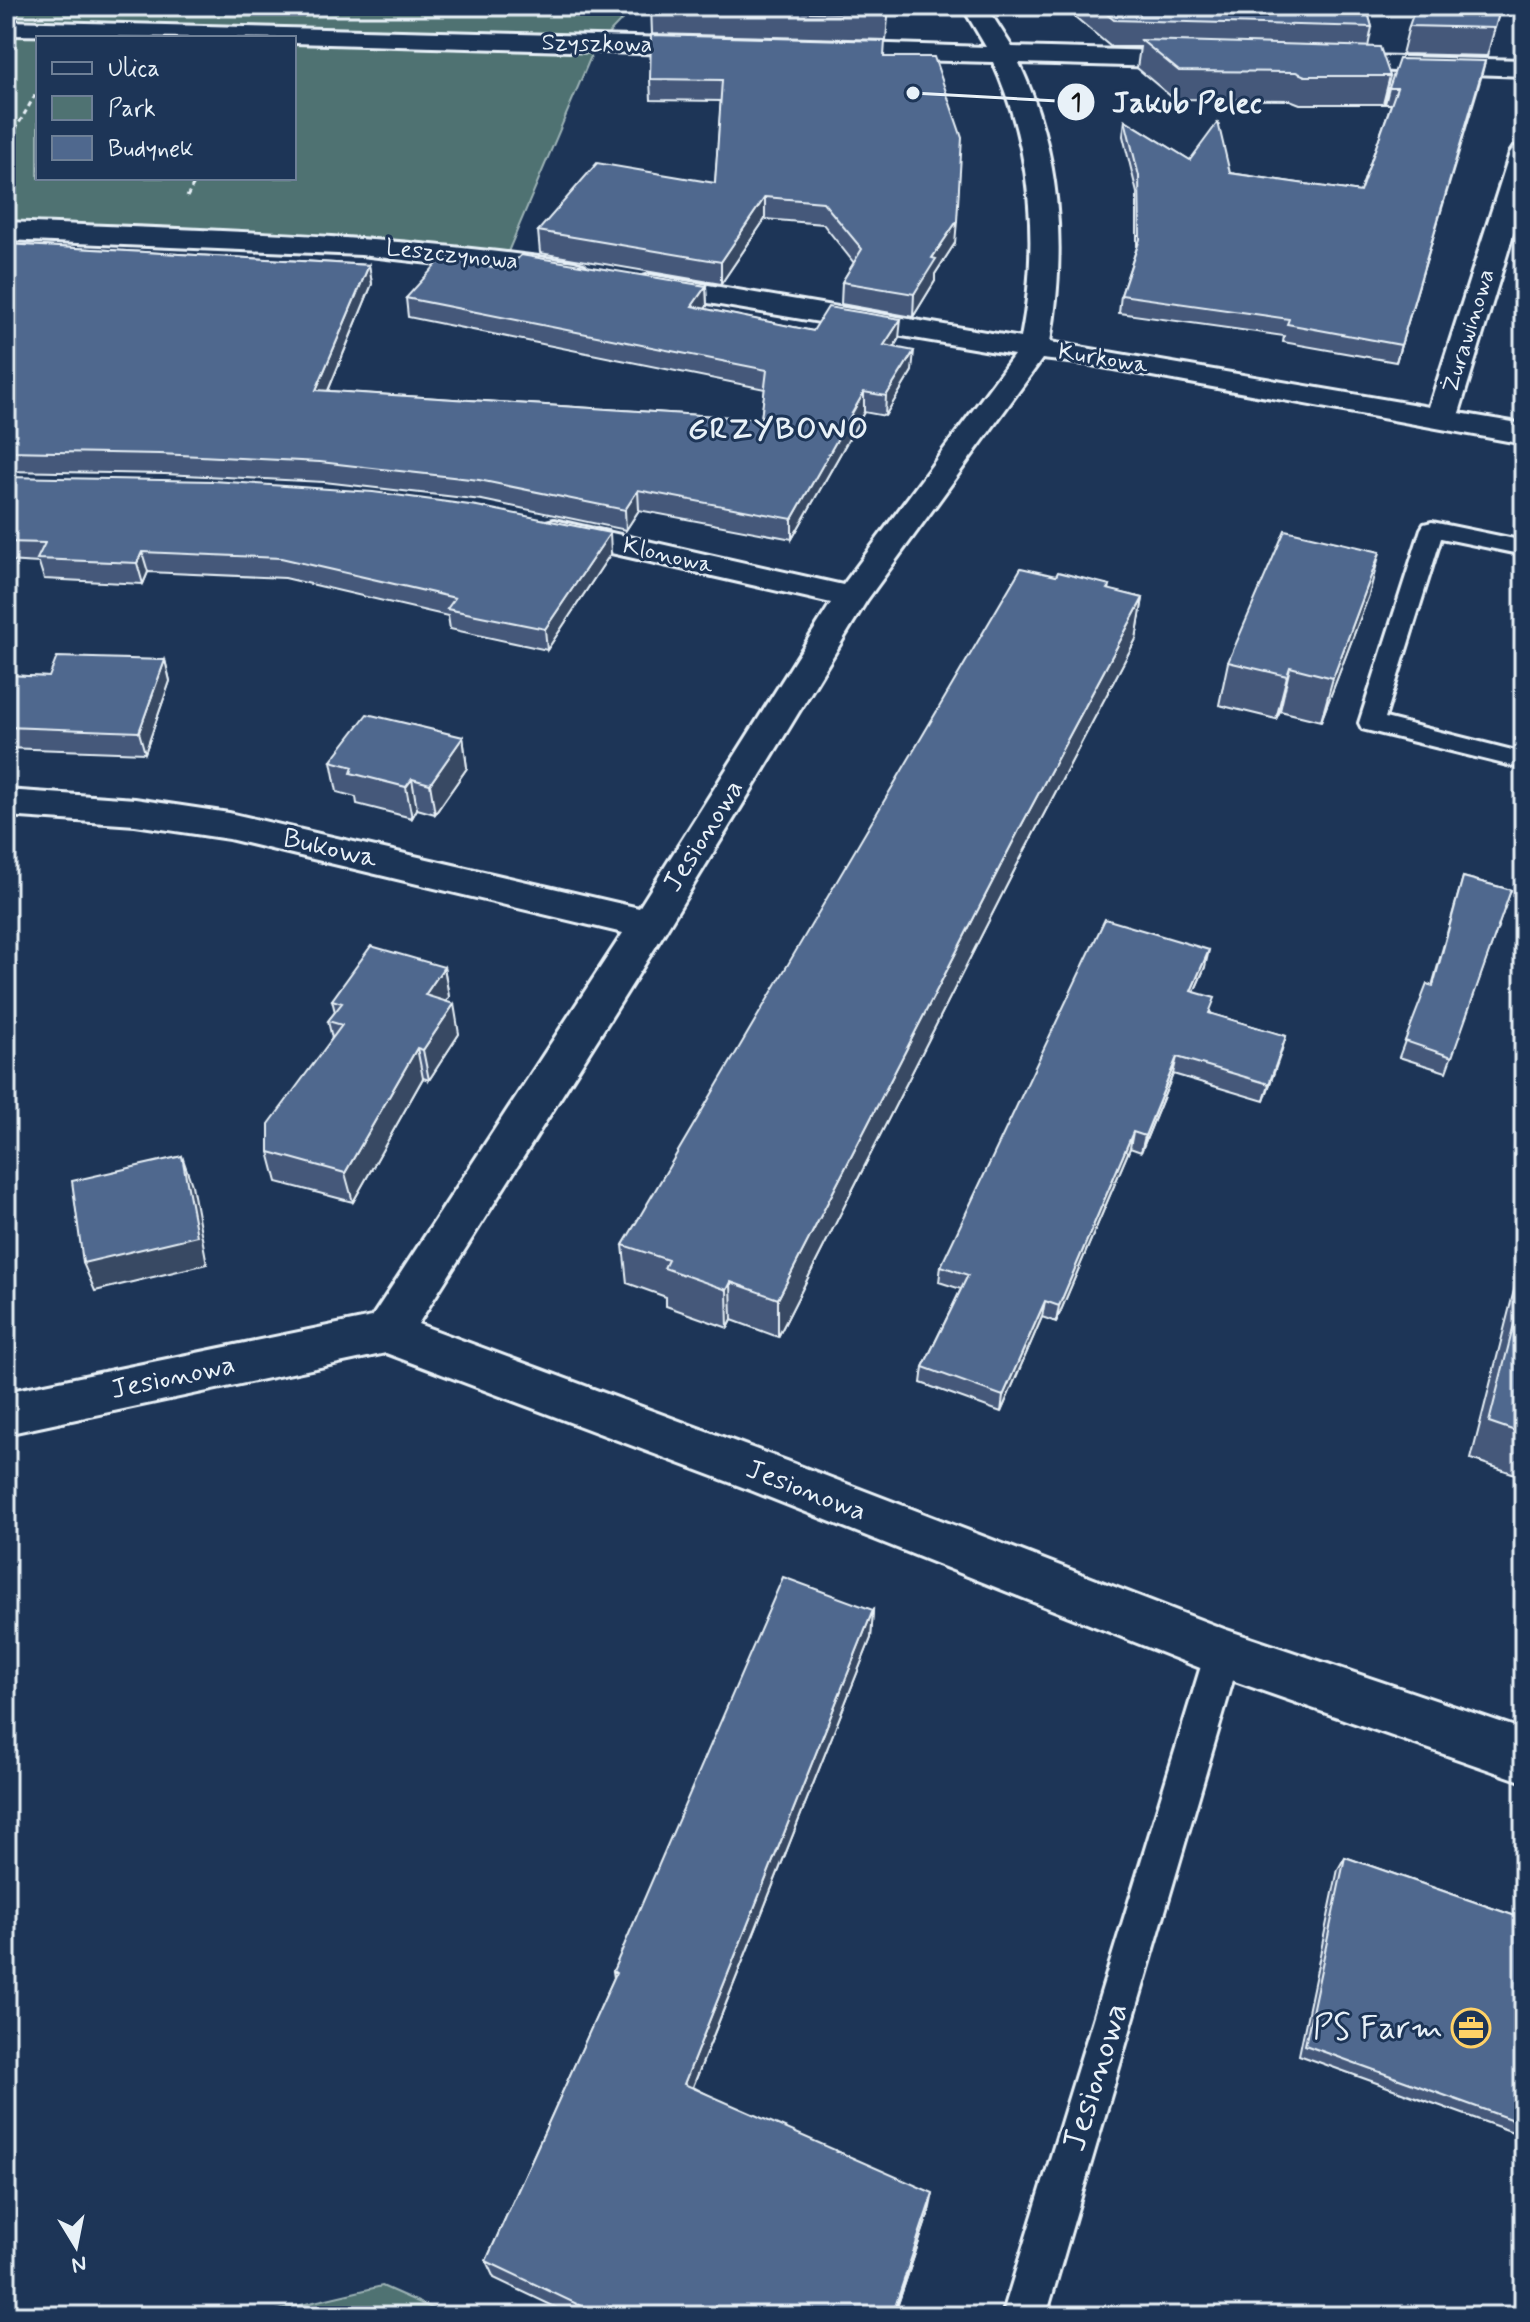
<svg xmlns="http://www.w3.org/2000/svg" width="1530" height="2322" viewBox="0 0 1530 2322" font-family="Mynerve,sans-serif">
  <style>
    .green { fill: #4f7272; stroke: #9cb2b5; stroke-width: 2; fill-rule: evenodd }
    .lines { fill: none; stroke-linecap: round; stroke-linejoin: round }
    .service-casing { stroke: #e8f1f8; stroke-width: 6 }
    .minor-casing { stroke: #e8f1f8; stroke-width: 6 }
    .path { stroke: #e8f1f8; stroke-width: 3; stroke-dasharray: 5 4; stroke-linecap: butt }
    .service { fill: #1d3557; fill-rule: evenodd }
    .minor { fill: #1d3557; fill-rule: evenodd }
    .wall { fill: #44597a; stroke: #e8f1f8; stroke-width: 2 }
    .shaded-wall { fill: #374963; stroke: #e8f1f8; stroke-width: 2 }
    .building { fill: #4f688e; stroke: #e8f1f8; stroke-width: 2 }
    .labels { text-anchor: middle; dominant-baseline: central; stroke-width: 6; stroke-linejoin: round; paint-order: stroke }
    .far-street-label { font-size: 24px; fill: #e8f1f8; stroke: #1d3557 }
    .street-label { font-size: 28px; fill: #e8f1f8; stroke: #1d3557 }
    .far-district-label { font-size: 30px; font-weight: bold; letter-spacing: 2px; fill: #e8f1f8; stroke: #1d3557 }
    .near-poi-label { font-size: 34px; fill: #e8f1f8; stroke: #1d3557; text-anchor: end }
    .near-street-label { font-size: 34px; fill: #e8f1f8; stroke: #1d3557 }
    .leader { fill: none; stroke: #e8f1f8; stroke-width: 3 }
    .callout-dot { fill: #e8f1f8; stroke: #1d3557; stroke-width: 3 }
    .mark-label { font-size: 24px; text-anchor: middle; font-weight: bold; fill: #111 }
    .callout-label { font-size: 30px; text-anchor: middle; font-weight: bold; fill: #e8f1f8; stroke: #1d3557; stroke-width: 6; stroke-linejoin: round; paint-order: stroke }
  </style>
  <rect width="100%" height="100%" fill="#1d3557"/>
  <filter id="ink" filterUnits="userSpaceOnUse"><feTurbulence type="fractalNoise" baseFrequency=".0125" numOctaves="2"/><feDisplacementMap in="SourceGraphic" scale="16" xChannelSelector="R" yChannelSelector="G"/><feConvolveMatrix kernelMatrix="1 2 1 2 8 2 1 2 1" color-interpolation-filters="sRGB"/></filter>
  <g filter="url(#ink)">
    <path class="green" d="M6,6H635L594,49L505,259L6,231ZM38,38H294V178H38Z
      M382,2286L450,2316H254Z"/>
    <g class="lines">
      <g class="service-casing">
        <path id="service" d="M1432,522L1524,541V555L1441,538L1385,718L1524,753V769L1362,729L1359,723L1421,529L1424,524Z
          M1223,1637L1236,1641L1241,1653L1046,2316H1002L1205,1653L1210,1641Z"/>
      </g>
      <g class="minor-casing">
        <path id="minor" d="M962,6H986L1012,47L1198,52L1207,55L1211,60L1207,65L1198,68L1019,63C1060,150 1067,248 1050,342L1429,407L1510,153L1514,147L1524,145V198L1459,413L1524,424V444L1086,364L1042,359L867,600L663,935L418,1324L787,1461L1224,1629L1524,1730V1782L1223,1677L753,1491L386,1353L6,1434V1392L372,1317L623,933L229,839L135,825L6,816V790L135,799L229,813L639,908L831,603L554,540L542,537L537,530L542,523L554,520L843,585L1014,355L649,293L639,290L634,284L639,278L649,275L1021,338C1039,245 1032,148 993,62L827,58L818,55L814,50L818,45L827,42L986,47Z
          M6,21L710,39L719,42L723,47L719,52L710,55L294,43V38L6,35Z
          M1326,55L1524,60V76L1317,68L1313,63L1317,58Z
          M6,222C196,230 386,234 574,262L584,265L589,271L584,277L574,280L361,255L6,240Z"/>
      </g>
      <path class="path" d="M6,146L38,90
        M187,197L197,178"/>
      <use href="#service" class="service"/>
      <use href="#minor" class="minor"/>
    </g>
    <path class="wall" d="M651,6H889L886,40L652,34Z
      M1062,6H1366L1372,27L1368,47L1390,76L1383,104H1300L1290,100L1174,99L1137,68L1140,47H1111Z
      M1501,6L1487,56L1402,54L1409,26Z
      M885,57L955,243L935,274V281L913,317L841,304L842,282L854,263L823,224L765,219L721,284L540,253L538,231L715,183L721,101L651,100L650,79Z
      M1485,61L1396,362L1283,342L1284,336L1119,313L1121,295L1137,247V193L1123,136L1125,120L1190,160L1230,173L1360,192L1391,104H1385L1389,88Z
      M6,244L369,265L372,284L328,391L761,419L765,389L408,317L406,298L507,270L706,286L707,306L704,309L813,331L899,338L894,347L912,371L885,416L864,412L792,539L639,510L626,530L482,500L324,482L165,474L6,471Z
      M6,477L611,553L547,650L450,629L448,616L285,578L148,572L143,584L44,579L39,563L6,561Z
      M1056,576L1110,585L1109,590L1143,598L1136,639L1015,869L778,1337L732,1320L728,1328L666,1306V1297L627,1283L623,1245Z
      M1369,595L1321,721L1280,711L1276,719L1219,705L1228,662Z
      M165,660L170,681L145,753L6,748V675L49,677Z
      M463,737L467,768L435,814L417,809L412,818L357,804L356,797L337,792L331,761Z
      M1463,877L1511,890L1446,1072L1399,1057L1405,1041L1432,986Z
      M444,967L449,997L446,1001L459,1034L429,1080L423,1078L353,1202L277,1182L269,1152L332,1038L328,1021L335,1012L332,1000Z
      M1205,967L1194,992L1212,1014L1286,1036L1264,1101L1173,1074L1141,1152L1130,1148L1056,1322L1042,1317L1001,1412L921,1383L923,1367L961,1289L939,1282L941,1266Z
      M1524,1251V1477L1471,1459Z
      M873,1610L871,1638L693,2087L929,2212L894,2316H574L494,2278L486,2261L614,1978L613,1971Z
      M1345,1857L1524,1919V2136L1299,2055L1338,1869Z"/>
    <path class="shaded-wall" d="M1485,61L1481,78L1396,362L1401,345Z
      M765,197V219L721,284V262Z
      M957,221L955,243L935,274V281L913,317L914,294L932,258Z
      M369,265L372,284L320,410L316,390Z
      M706,286L707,306L693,326L692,306Z
      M901,319L899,338L883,365L884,345Z
      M914,351L912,371L885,416L886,396Z
      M864,392V412L792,539V519Z
      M638,490L639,510L626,530L625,510Z
      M610,533L611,553L547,650L545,629Z
      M142,552L148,572L143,584L137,563Z
      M1380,552L1369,595L1321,721L1333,678Z
      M1143,598L1136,639L1015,869L778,1337V1299L1020,828Z
      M165,660L170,681L145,753L139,732Z
      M1290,667L1280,711L1276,719L1287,676Z
      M463,737L467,768L435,814L430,784Z
      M412,779L417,809L412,818L406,787Z
      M1209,950L1205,967L1187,1008L1191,991Z
      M444,967L449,997L430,1025L425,995Z
      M454,1004L459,1034L429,1080L423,1050Z
      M1286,1036L1281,1053L1264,1101L1269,1084Z
      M417,1048L423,1078L353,1202L345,1173Z
      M1177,1057L1173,1074L1141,1152L1145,1136Z
      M1133,1132L1130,1148L1056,1322L1059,1306Z
      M182,1156L192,1185L207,1264L95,1291L83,1263Z
      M731,1282L732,1320L728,1328L727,1290Z
      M1045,1301L1042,1317L1001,1412L1003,1396Z
      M873,1610L871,1638L686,2104L684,2084Z
      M933,2193L929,2212L894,2316H892Z"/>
    <path class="building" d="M651,6H888L887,14L651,8Z
      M1097,6H1366L1372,27L1114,20Z
      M1416,6H1501L1495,28L1409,26Z
      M651,35L885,41L884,57H934L962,138L957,221L932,258L936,259L914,294L842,282L862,249L823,202L765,197L721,262L538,231L597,163L715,183L722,80L650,79Z
      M1141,40L1380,47L1390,76H1305L1296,72L1179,71Z
      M1399,59L1485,61L1401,345L1287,324L1289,319L1121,295L1140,239L1139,176L1125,120L1190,160L1218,122L1230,173L1360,192L1397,88H1389Z
      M6,244L369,265L316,390L761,419L767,370L406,298L443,257L507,270L521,255L706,286L692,306L813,331L828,307L901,319L884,345L914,351L886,396L864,392L792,519L638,490L625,510L479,480L320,462L160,454L6,451Z
      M6,477L213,481L373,492L477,506L610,533L545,629L447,609L455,598L281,558L142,552L137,563L37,559L45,543L6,542Z
      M1285,530L1380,552L1333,678L1290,667L1287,676L1228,662Z
      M1021,568L1056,576L1058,572L1110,585L1107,589L1143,598L1020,828L778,1299L731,1282L727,1290L664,1268L668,1260L623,1245Z
      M57,657L165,660L139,732L6,727V675L49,677Z
      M367,714L463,737L430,784L412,779L406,787L351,773L353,767L331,761Z
      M1463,877L1511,890L1452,1057L1405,1041L1427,984L1433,986Z
      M1105,919L1209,950L1191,991L1215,998L1209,1013L1286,1036L1269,1084L1177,1057L1145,1136L1133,1132L1059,1306L1045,1301L1003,1396L923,1367L968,1275L941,1266Z
      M371,946L444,967L425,995L454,1004L423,1050L417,1048L345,1173L269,1152V1124L342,1025L328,1021L342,1003L332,1000Z
      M182,1156L197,1236L83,1263L72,1181Z
      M1524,1285V1434L1489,1422Z
      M783,1577L873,1610L684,2084L933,2193L892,2316H602L486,2261L616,1973L613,1971Z
      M1345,1857L1524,1919V2124L1305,2045Z"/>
  </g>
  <defs>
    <g id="office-ring" transform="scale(2)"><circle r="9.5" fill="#1d3557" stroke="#ffd166" stroke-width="1.5"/><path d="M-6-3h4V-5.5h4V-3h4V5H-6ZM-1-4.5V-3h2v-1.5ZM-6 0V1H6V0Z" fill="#ffd166"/></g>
  </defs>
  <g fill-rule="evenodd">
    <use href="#office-ring" x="1471" y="2028"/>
  </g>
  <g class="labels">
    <g class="far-street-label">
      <text transform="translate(597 44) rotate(1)">Szyszkowa</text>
      <text transform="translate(452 255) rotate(6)">Leszczynowa</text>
      <text transform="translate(1469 331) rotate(-73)">Żurawinowa</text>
      <text transform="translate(1103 359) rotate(9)">Kurkowa</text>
      <text transform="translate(668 556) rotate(13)">Klonowa</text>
    </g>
    <g class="street-label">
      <text transform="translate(704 836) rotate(-58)">Jesionowa</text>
      <text transform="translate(330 849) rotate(13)">Bukowa</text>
      <text transform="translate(173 1378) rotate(-12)">Jesionowa</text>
      <text transform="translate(806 1491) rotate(21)">Jesionowa</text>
    </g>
    <g class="far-district-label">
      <text x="779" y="429">GRZYBOWO</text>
    </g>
    <g class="near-poi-label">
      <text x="1443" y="2028">PS Farm</text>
    </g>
    <g class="near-street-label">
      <text transform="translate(1096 2077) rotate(-73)">Jesionowa</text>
    </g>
  </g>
  <path class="leader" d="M913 93L1076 102"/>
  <g class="callout-dot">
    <circle cx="913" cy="93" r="8"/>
    <circle cx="1076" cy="102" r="20"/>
  </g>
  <g class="mark-label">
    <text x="1076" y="110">1</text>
  </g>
  <g class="callout-label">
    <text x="1187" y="112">Jakub Pelec</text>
  </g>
  <rect width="1530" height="2322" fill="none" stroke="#1d3557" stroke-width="32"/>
  <rect x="16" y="16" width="1498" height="2290" fill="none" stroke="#e8f1f8" stroke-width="3" filter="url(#ink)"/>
  <rect x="36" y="36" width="260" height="144" fill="#1d3557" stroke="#6e8097" stroke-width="2"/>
  <rect x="52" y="62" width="40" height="12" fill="#1d3557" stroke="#6e8097" stroke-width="2"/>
  <text x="108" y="76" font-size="24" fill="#e8f1f8">Ulica</text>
  <rect x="52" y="96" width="40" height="24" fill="#4f7272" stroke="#6e8097" stroke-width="2"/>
  <text x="108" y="116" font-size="24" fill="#e8f1f8">Park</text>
  <rect x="52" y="136" width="40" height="24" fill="#4f688e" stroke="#6e8097" stroke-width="2"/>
  <text x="108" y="156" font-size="24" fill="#e8f1f8">Budynek</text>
  <g transform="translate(76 2246) rotate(170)" stroke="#1d3557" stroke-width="6" paint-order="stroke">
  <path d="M0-6L14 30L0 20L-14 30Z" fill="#e8f1f8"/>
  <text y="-12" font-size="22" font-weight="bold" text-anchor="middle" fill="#e8f1f8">N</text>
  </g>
</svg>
